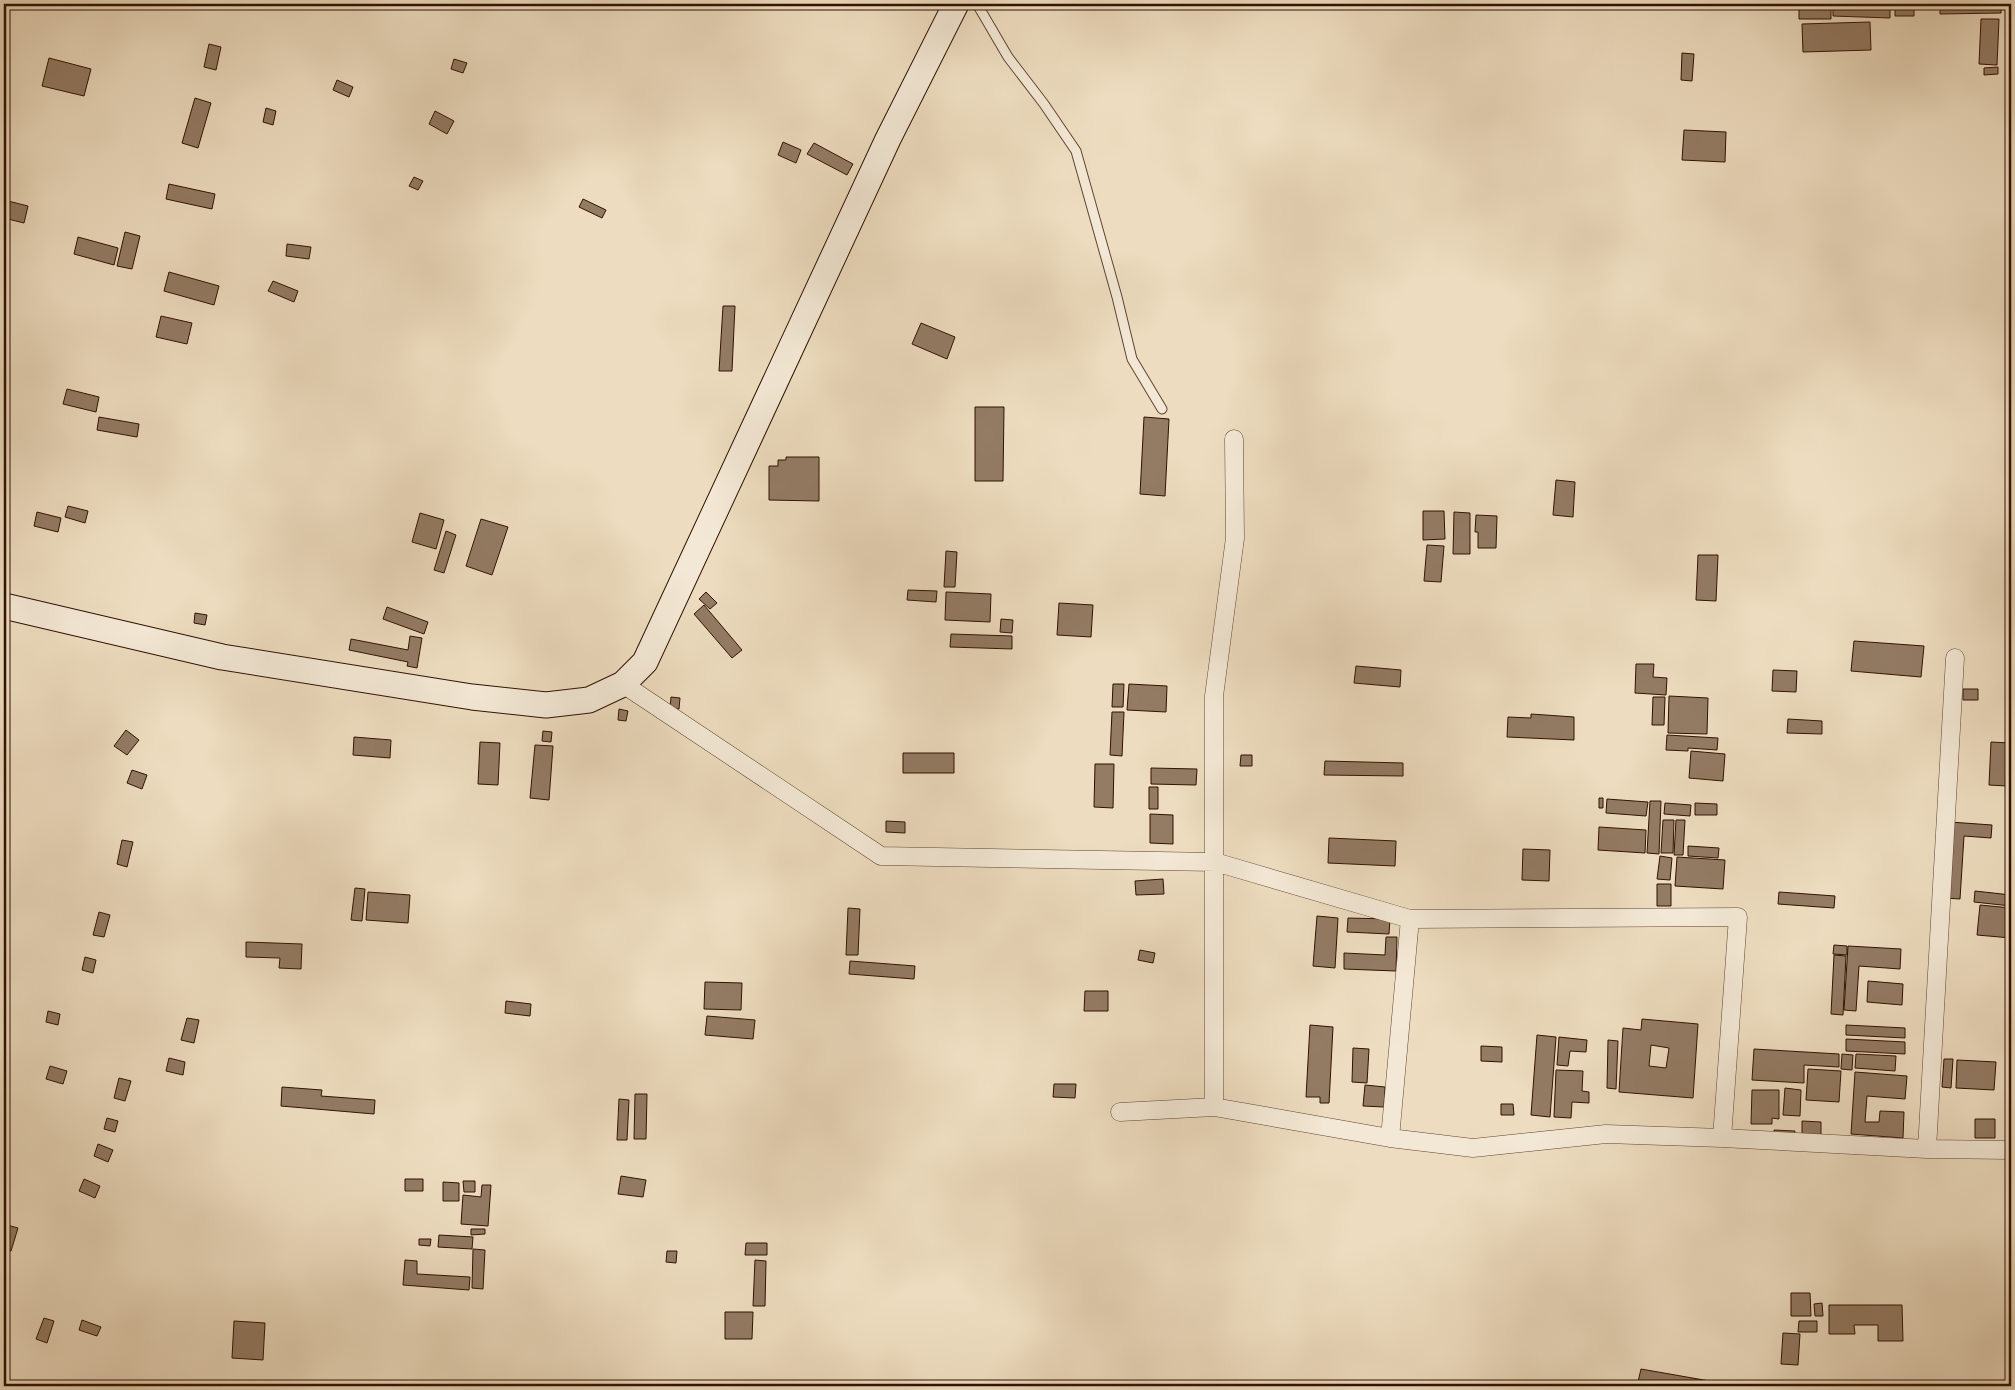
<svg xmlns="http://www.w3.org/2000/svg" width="2015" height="1390" viewBox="0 0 2015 1390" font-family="'Gentium Book Plus',serif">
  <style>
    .building { fill: #937b64; stroke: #311102; fill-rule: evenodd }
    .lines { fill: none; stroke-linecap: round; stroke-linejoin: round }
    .lane-casing { stroke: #604431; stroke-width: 11 }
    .street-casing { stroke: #604431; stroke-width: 19 }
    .secondary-casing { stroke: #311102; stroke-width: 27 }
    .lane { stroke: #f3e8d5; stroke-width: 9 }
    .street { stroke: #f3e8d5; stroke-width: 18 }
    .secondary { stroke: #f3e8d5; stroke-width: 25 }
  </style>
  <rect width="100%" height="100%" fill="#eddcbf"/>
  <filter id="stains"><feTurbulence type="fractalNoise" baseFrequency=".004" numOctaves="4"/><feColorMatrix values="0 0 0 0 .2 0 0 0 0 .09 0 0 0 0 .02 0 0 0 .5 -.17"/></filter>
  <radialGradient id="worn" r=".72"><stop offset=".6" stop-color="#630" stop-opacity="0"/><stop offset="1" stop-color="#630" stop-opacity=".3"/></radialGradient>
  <path class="building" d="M1799,4H1831V19H1799Z
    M1833,4H1890V18L1833,16Z
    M1895,4H1914V16H1895Z
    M1940,4H2001V13L1940,14Z
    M1981,19H1999L1997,65L1979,64Z
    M1870,22L1871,50L1803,52L1802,24Z
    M209,44L221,47L216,70L204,67Z
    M1682,53L1694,54L1692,81L1681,80Z
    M49,58L91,69L84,96L42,86Z
    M454,59L467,63L463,73L451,69Z
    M1998,67V74L1984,75V68Z
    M337,80L353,87L349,97L333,90Z
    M195,98L211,103L198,148L182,143Z
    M266,108L276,111L273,125L263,122Z
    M435,111L454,121L447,134L429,124Z
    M1684,130L1726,132L1725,162L1682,160Z
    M783,142L801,150L796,163L778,155Z
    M814,143L853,164L847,175L807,154Z
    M414,177L423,181L418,190L409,186Z
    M169,184L215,194L212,209L166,199Z
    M583,199L606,210L602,218L579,207Z
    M4,200L28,206L24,223L4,218Z
    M125,232L140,236L132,269L117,266Z
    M78,237L118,248L114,265L74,254Z
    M287,244L311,247L309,259L286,256Z
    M169,272L219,286L214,305L164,291Z
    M273,281L298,291L294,302L268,291Z
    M723,306H735L732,371H719Z
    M161,316L192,323L187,344L156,337Z
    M921,323L955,337L947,359L912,344Z
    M67,389L99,397L96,412L63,404Z
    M975,407H1004L1003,481H975Z
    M99,417L139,424L137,437L97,430Z
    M1144,417L1169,419L1165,496L1140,494Z
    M786,457H819V501L769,500V466H778V460H786Z
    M1556,480L1575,482L1573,517L1553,515Z
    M68,506L88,511L85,523L65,517Z
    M1423,511H1444L1445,539L1423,540Z
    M37,512L61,518L58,532L34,526Z
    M1454,512L1470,513V554H1453Z
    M420,513L444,520L436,549L412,542Z
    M1476,515L1497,516L1496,548H1478V532H1475Z
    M481,519L508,527L492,575L466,566Z
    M446,531L456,535L444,573L434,570Z
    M1427,545L1444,546L1441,582L1424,581Z
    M946,551L957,552L955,587H944Z
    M1698,555H1718L1716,601L1696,600Z
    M908,590L937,591L936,602L907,600Z
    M706,592L717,603L710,609L699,599Z
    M946,592L991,594L990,622L945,620Z
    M1059,603L1093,605L1091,637L1057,635Z
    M704,605L742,650L732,658L694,614Z
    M387,607L428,622L424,634L383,619Z
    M195,613L207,615L205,625L194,623Z
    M1001,619L1013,620L1012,633L1000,632Z
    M951,634L1012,636V649L950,647Z
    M410,636L422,638L417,668L407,666L408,662L349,650L351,639L408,650Z
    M1854,641L1924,646L1921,677L1851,671Z
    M1636,664H1654L1653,677L1667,678L1666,695L1635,693Z
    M1356,666L1401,670L1400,687L1354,683Z
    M1773,670L1797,671L1796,692L1772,691Z
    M1113,684H1124L1123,707H1112Z
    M1129,684L1167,686L1166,712L1127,710Z
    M1963,689H1978V700H1963Z
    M1669,696L1708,698L1707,734L1668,733Z
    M671,697L680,698L679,709L670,708Z
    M1653,697H1665L1664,725H1652Z
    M619,709L628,711L626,721L618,720Z
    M1112,712H1124L1122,756L1110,755Z
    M1531,714L1574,717V740L1507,737L1508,717L1531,718Z
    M1788,719L1822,721V734L1787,733Z
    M126,730L139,740L127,755L114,746Z
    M543,731L552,732L551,742L542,741Z
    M1667,735L1718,738L1717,750L1688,748V751L1666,750Z
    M354,737L391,740L390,758L353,755Z
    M480,742L500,743L498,785L478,784Z
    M1991,742L2009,743L2007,786L1989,785Z
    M535,745L553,746L549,800L530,798Z
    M1691,751L1725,754L1723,781L1689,778Z
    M903,753H954V773H903Z
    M1241,755H1252V766H1240Z
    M1325,761L1403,763V776L1324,775Z
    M1095,764H1114L1113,808L1094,807Z
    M1151,768L1197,769L1196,785L1151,784Z
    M132,770L147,775L142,789L127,783Z
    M1149,787H1158V809H1149Z
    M1599,798H1603V808H1599Z
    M1607,799L1648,802L1646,816L1606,813Z
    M1650,801H1661L1659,854L1647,853Z
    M1665,803L1691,805L1690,816L1664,814Z
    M1695,803L1717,804V815H1695Z
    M1150,814L1173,815V844L1150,843Z
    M1663,820H1674L1673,853H1661Z
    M1676,820H1685L1683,855H1674Z
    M886,821L905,822V833L886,832Z
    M1950,822L1992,825L1991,838L1964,836L1960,899L1945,898Z
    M1599,827L1646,830L1645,853L1598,850Z
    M1329,838L1396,841L1395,866L1328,863Z
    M122,840L133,842L127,867L117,864Z
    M1688,846L1719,848L1718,858L1688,856Z
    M1523,849L1550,850L1549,881L1522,880Z
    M1660,856L1672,858L1670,880L1657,879Z
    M1677,857L1725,860L1723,889L1675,886Z
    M1163,879L1164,894L1136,895L1135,881Z
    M1657,884H1671V906H1657Z
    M355,888L365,889L362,921L351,920Z
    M1975,891L2011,895V906L1974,902Z
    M368,892L410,895L408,923L366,920Z
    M1779,892L1835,896L1834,908L1778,904Z
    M1980,905L2011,908V938L1977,935Z
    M848,908L860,909L858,955H846Z
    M99,912L110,915L104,937L93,935Z
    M1317,916L1338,918L1335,968L1313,966Z
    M1348,918L1390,919L1389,934L1347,932Z
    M1386,937H1397L1396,971L1344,969V953L1385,955Z
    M246,942L302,944L301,969L279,968L280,958L246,957Z
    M1834,945L1847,946V955L1833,954Z
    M1848,946L1901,949L1900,969L1859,966L1856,1011L1844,1010Z
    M1140,950L1155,953L1153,963L1138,960Z
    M1834,955L1846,956L1843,1015L1831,1014Z
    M85,957L96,960L93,973L82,970Z
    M850,961L915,966L914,979L849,974Z
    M1868,981L1903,984L1902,1005L1867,1002Z
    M705,982L742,983L741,1010L704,1009Z
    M1085,991H1108V1011H1084Z
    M506,1001L531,1004L530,1016L505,1013Z
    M48,1011L60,1014L58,1025L46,1022Z
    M707,1016L755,1020L753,1039L705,1035Z
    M187,1018L199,1020L194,1043L181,1040Z
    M1642,1019L1698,1024L1693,1098L1619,1092L1623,1028L1641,1030ZM1651,1045L1669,1048L1666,1068L1649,1066Z
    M1310,1025L1333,1027L1329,1103H1320V1097H1306Z
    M1846,1025L1905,1028V1038L1846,1035Z
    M1537,1035L1556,1037L1550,1117L1531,1115Z
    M1559,1037L1587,1040L1586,1052L1570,1051L1568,1066L1557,1065Z
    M1846,1039L1905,1042V1054L1846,1051Z
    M1608,1040L1618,1041L1616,1089L1607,1088Z
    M1481,1046L1502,1047V1062L1481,1061Z
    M1353,1048L1369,1049L1367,1083L1352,1082Z
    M1754,1049L1839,1054V1067L1804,1065V1083L1752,1080Z
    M1842,1054L1853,1055L1852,1070L1841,1069Z
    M1856,1054L1896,1056L1895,1071L1855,1068Z
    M169,1058L185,1062L183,1075L166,1071Z
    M1944,1059H1953L1951,1088L1942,1087Z
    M1957,1060L1996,1062L1994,1090L1956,1088Z
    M50,1066L67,1071L63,1084L46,1079Z
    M1808,1069L1841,1071L1839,1102L1806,1100Z
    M1556,1070L1583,1071L1582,1091L1589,1092V1103L1572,1102L1571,1118L1554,1117Z
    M1855,1072L1907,1076L1905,1099L1867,1096L1865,1122H1879L1880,1111L1904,1112L1903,1138L1851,1134Z
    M119,1078L131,1081L125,1101L114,1098Z
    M1054,1084H1076L1075,1098L1053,1097Z
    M1365,1085L1385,1087L1384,1107L1363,1106Z
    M282,1087L322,1090L321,1096L375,1100L374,1114L281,1106Z
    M1785,1088L1801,1090L1800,1116L1783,1115Z
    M1752,1090H1779V1119L1772,1118V1124H1751Z
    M635,1094H647L646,1139H634Z
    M619,1099L629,1100L627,1140H617Z
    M1501,1104H1513L1514,1115H1501Z
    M107,1118L118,1121L115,1132L104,1129Z
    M1975,1119H1995V1138H1975Z
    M1802,1121L1821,1122V1138L1802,1137Z
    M1774,1130L1795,1131L1794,1137L1774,1136Z
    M98,1144L113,1150L108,1162L94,1156Z
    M621,1176L646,1180L643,1197L618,1194Z
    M84,1179L100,1186L95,1198L79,1191Z
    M405,1179H423V1191H405Z
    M463,1181H475V1192H464Z
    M443,1182L459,1183V1201H443Z
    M482,1185H491L488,1226L461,1224L463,1195L481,1197Z
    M7,1225L18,1228L11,1251L4,1249V1236Z
    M471,1229H485V1234L471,1235Z
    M439,1235L473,1237L472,1249L438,1247Z
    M419,1239H431L430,1246L419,1245Z
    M746,1243H767V1255H745Z
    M473,1249L485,1250L483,1289L472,1288Z
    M667,1251H677L676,1263L666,1262Z
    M405,1260L417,1261V1274L470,1277L469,1290L403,1285Z
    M755,1260L766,1261L765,1306H753Z
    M1791,1293H1810L1811,1316H1791Z
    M1822,1303L1823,1316H1815L1814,1304Z
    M1829,1305H1902L1903,1341H1878V1325H1854L1855,1334H1829Z
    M725,1312H753L752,1339H725Z
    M44,1318L54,1321L47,1343L36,1339Z
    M82,1320L101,1327L97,1336L79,1330Z
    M234,1321L265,1323L263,1360L232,1358Z
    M1799,1321H1817V1332H1798Z
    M1783,1333L1800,1334L1798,1365L1781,1364Z
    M1641,1369L1738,1386H1637Z"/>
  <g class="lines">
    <g class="lane-casing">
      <path id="lane" d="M977,4L1008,57L1044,104L1076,151L1117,297L1132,359L1162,409"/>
    </g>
    <g class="street-casing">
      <path id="street" d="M623,684L881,856L1215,862L1410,919L1738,917L1722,1138
        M1214,1107V696L1235,538L1234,439
        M1120,1112L1214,1107L1390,1138L1473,1148L1606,1134L1722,1138L1927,1149L2011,1150
        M1390,1138L1410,919
        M1927,1149L1955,658"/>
    </g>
    <g class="secondary-casing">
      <path id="secondary" d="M4,606L222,657L472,697L546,705L589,700L623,684L645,662L888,139L956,4"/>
    </g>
    <use href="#lane" class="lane"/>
    <use href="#street" class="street"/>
    <use href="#secondary" class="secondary"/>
  </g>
  <rect width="2015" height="1390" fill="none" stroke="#eddcbf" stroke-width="20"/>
  <rect x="5" y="5" width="2005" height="1380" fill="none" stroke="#311102" stroke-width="2.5"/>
  <rect x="10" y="10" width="1995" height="1370" fill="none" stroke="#311102"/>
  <rect width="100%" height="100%" filter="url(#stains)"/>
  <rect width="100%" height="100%" fill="url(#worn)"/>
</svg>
